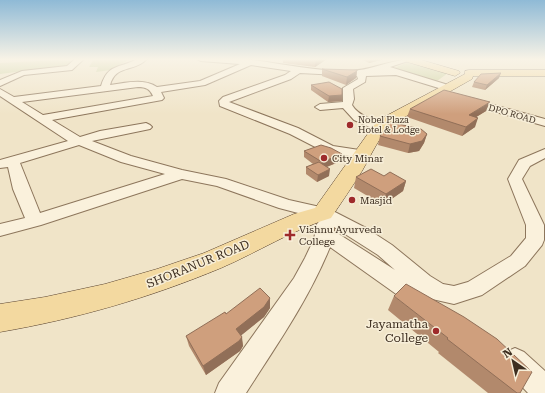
<svg xmlns="http://www.w3.org/2000/svg" width="545" height="393" viewBox="0 0 545 393" font-family="'Roboto Serif',serif">
  <style>
    .green { fill: #c9cf9b }
    .lines { fill: none; stroke-linecap: round; stroke-linejoin: round }
    .minor-casing { stroke: #8d765c; stroke-width: 2 }
    .major-casing { stroke: #5b4430; stroke-width: 1 }
    .minor { fill: #faf1dc; fill-rule: evenodd }
    .major { fill: #f3d9a0; fill-rule: evenodd }
    .wall { fill: #b2896c }
    .shaded-wall { fill: #916f58 }
    .building { fill: #cf9f7d; stroke: #916f58 }
    .poi-dot { fill: #9e2a2b; stroke: #f7eed8; stroke-width: 1.5 }
    .labels { text-anchor: middle; dominant-baseline: central; stroke-width: 3; stroke-linejoin: round; paint-order: stroke }
    .far-street-label { font-size: 9px; fill: #3d2e20; stroke: #f7eed8 }
    .far-poi-label { font-size: 9px; fill: #3d2e20; stroke: #f7eed8; text-anchor: start }
    .poi-label { font-size: 10px; fill: #3d2e20; stroke: #f7eed8; text-anchor: start }
    .near-street-label { font-size: 12px; fill: #3d2e20; stroke: #f7eed8 }
    .near-poi-label { font-size: 12px; fill: #3d2e20; stroke: #f7eed8; text-anchor: end }
  </style>
  <rect width="100%" height="100%" fill="#f0e4c8"/>
  <path class="green" d="M94,59H130L111,70L96,72L98,67H89Z
    M57,60L70,61L71,65L0,74V63Z
    M408,62L448,73L437,81L394,68Z"/>
  <g class="lines">
    <g class="minor-casing">
      <path id="minor" d="M75,59H84L72,70L24,75L0,86V80L22,71L67,66Z
        M137,59H147C133,73 116,64 110,85C126,83 143,78 157,87L200,81L240,64L201,61L197,59C215,59 234,58 252,60C284,64 316,71 348,71C371,71 391,59 414,59L390,67L445,84L447,86L442,89L396,75L366,76L365,82L353,89L354,99L352,105C359,117 372,117 380,126L374,129L354,120L343,108L320,110L315,107L320,104L343,102V88L358,79L357,76L300,73L291,79L229,102L298,128L333,146L366,151L368,154L366,157L361,158L325,152L290,134L220,106L219,101L223,97L285,75L291,71L251,65L205,85L161,92L164,98L162,100L52,120L80,137L100,131L146,123L150,125L152,127L150,129L92,141L131,156L182,170L226,179L289,200L329,209L366,228L392,245L430,276L443,284L454,286L468,282L511,256L526,238V225L508,179L519,160L545,149V158L530,166L522,179L544,225V240L542,245L525,266L482,295L454,304L432,299L429,306L421,309L413,306L330,247C309,299 276,346 246,393H215L219,383L294,278L305,258L314,239L317,224L321,219L279,208L217,186L182,179L41,225L0,236V224L25,218L13,189L8,167L0,168V160L68,141L0,96V89L14,97L101,86C108,63 119,69 137,59ZM138,87C146,87 150,89 153,96L43,115L22,102ZM79,145L121,162L165,174L40,213L20,163ZM334,227L378,255L395,270L334,231Z
        M468,98L545,119V126L464,103L463,101Z
        M515,348L524,352L545,371V393H528L506,370L502,361L506,352Z"/>
    </g>
    <g class="major-casing">
      <path id="major" d="M402,59H418L459,71L460,73L455,76L404,61Z
        M469,70H545V76H473L472,79L394,123C378,137 372,154 362,171C352,187 341,203 331,218C292,230 258,252 221,268C149,298 76,319 0,332V304L45,297L105,284L157,269L204,253L294,214L315,208L374,125L384,117L465,74V71Z"/>
    </g>
    <use href="#minor" class="minor"/>
    <use href="#major" class="major"/>
  </g>
  <path class="wall" d="M283,59H327L315,67L283,63Z
    M361,59H385L369,63Z
    M322,69L357,71L356,78L346,85L322,76Z
    M499,78L485,90L472,87L474,82Z
    M311,85L342,95V101L328,102L311,90Z
    M410,109L486,111L476,117L475,127L462,136L407,117Z
    M427,134L424,143L419,151L408,153L378,145L380,136Z
    M304,151L341,161L327,167L329,176L317,182L306,174V167L313,164L304,157Z
    M384,176L406,181L403,191L383,205L354,188L356,177Z
    M394,296L520,393H488L438,353L439,352L388,310Z
    M270,298V308L264,317L241,335L243,346L240,351L206,375L189,346L186,336L226,314Z"/>
  <path class="shaded-wall" d="M316,59H327L315,67Z
    M370,59H385L369,63Z
    M357,71L356,78L346,85L347,77Z
    M501,73L499,78L485,90L487,85Z
    M342,95V101L328,102L329,96Z
    M490,102L486,111L465,124L469,115Z
    M478,118L475,127L462,136L466,127Z
    M427,134L424,143L419,151L408,153L410,144Z
    M342,154L341,161L321,169L322,162Z
    M330,169L329,176L317,182L318,175Z
    M406,181L403,191L383,205L386,194Z
    M270,298V308L264,317L238,338L236,329Z
    M242,337L243,346L240,351L206,375L203,366Z"/>
  <path class="building" d="M322,69L357,70V71L347,77Z
    M501,73L487,85L474,82L481,74Z
    M329,82L342,89V95L329,96L311,85Z
    M444,90L490,102L469,115L478,118L466,127L410,109Z
    M390,122L421,129L427,134L422,141L410,144L380,136Z
    M321,145L331,148L342,154L322,162L304,151Z
    M319,162L330,169L318,175L306,167Z
    M371,169L384,176L390,172L406,181L386,194L356,177Z
    M406,284L464,317L497,339L532,372L520,393H517L447,339L448,338L394,296Z
    M260,288L270,298L264,307L236,329L242,337L239,341L203,366L186,336L225,312L226,314Z"/>
  <linearGradient id="sky" x2="0" y2="1"><stop stop-color="#8fbad6"/><stop offset="0.52" stop-color="#f8f3e6"/><stop offset="1" stop-color="#f8f3e6" stop-opacity="0"/></linearGradient>
  <rect width="545" height="114" fill="url(#sky)"/>
  <g class="poi-dot">
    <circle cx="350" cy="125" r="4"/>
    <circle cx="324" cy="158" r="4"/>
    <circle cx="352" cy="200" r="4"/>
    <path d="M288 229h4v4h4v4h-4v4h-4v-4h-4v-4h4z"/>
    <circle cx="436" cy="331" r="4"/>
  </g>
  <g class="labels">
    <g class="far-street-label">
      <text transform="translate(512 114) rotate(16)">DPO ROAD</text>
    </g>
    <g class="far-poi-label">
      <text x="358" y="120">Nobel Plaza<tspan x="358" dy="10">Hotel &amp; Lodge</tspan></text>
    </g>
    <g class="poi-label">
      <text x="332" y="158">City Minar</text>
      <text x="360" y="200">Masjid</text>
      <text x="299" y="229">Vishnu Ayurveda<tspan x="299" dy="12">College</tspan></text>
    </g>
    <g class="near-street-label">
      <text transform="translate(198 264) rotate(-22)">SHORANUR ROAD</text>
    </g>
    <g class="near-poi-label">
      <text x="428" y="324">Jayamatha<tspan x="428" dy="14">College</tspan></text>
    </g>
  </g>
  <g transform="translate(513 361) rotate(326)" stroke="#f7eed8" stroke-width="3" paint-order="stroke">
  <path d="M0-3L7 15L0 10L-7 15Z" fill="#3d2e20"/>
  <text y="-6" font-size="11" font-weight="bold" text-anchor="middle" fill="#3d2e20">N</text>
  </g>
</svg>
